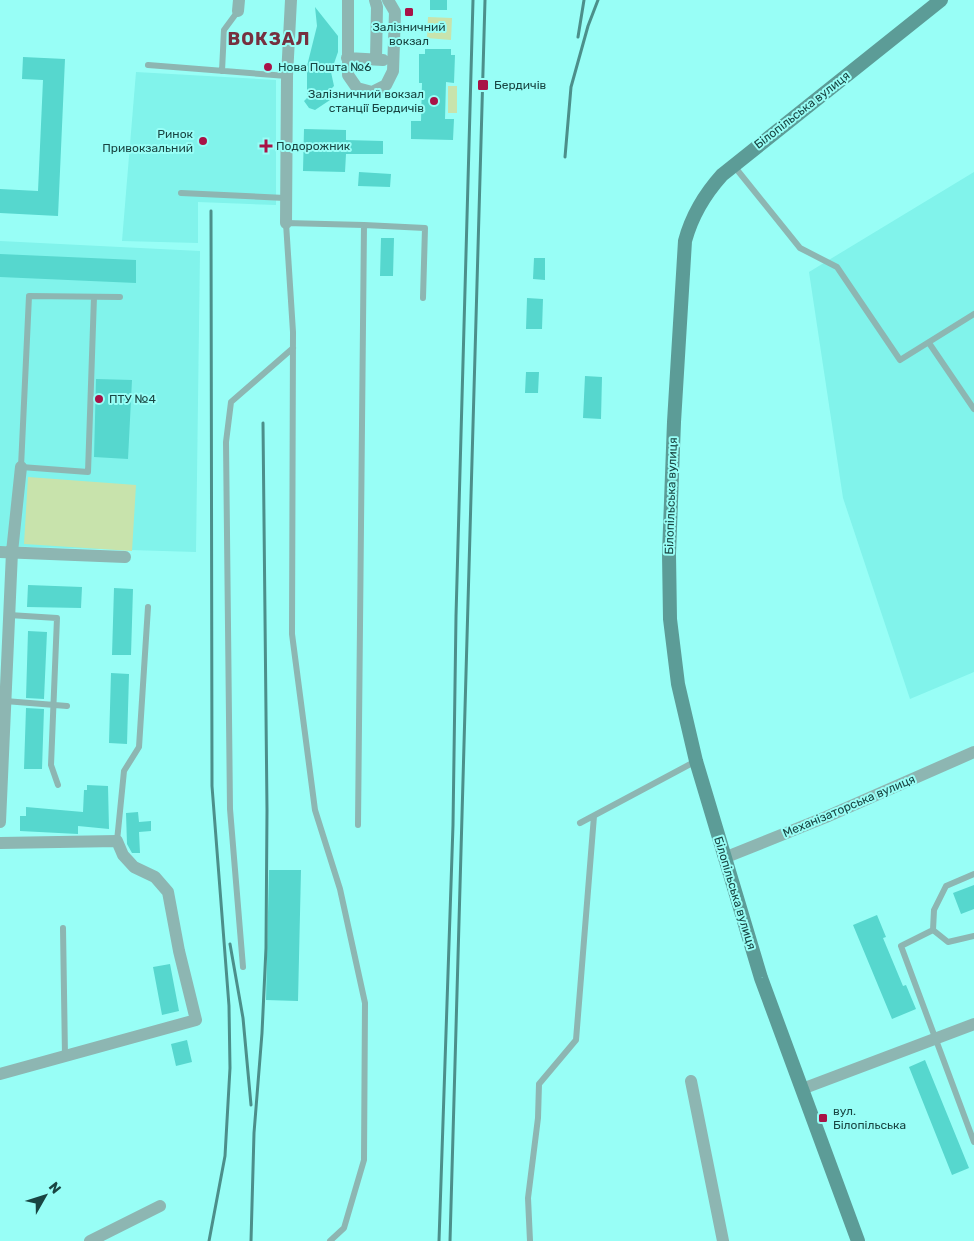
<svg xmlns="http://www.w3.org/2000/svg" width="974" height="1241" viewBox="0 0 974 1241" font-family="Rubik,sans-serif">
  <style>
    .built { fill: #81f3eb }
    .green { fill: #c8e3ac }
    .building { fill: #56d7ce }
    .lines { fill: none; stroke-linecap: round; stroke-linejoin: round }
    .service { stroke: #8db6b2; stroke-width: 6 }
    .minor { stroke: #8db6b2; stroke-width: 12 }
    .secondary { stroke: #5c9c97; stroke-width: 14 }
    .rail { stroke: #4c8f8a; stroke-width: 3 }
    .poi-dot { fill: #a81246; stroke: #98fef6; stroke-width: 2 }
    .labels { text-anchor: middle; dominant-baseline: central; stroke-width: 4; stroke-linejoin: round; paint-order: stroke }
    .poi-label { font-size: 12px; fill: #194542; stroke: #98fef6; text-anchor: start }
    .street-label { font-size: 12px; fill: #194542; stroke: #98fef6 }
    .district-label { font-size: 18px; font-weight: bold; letter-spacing: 1px; fill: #76303f; stroke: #98fef6 }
  </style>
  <rect width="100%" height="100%" fill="#98fef6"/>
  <path class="built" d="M136,72L276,80V205L198,202V243L122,241Z
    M974,172V672L910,699L843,498L809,272Z
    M0,241L200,251L196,552L0,546Z"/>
  <path class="green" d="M428,17L452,18L451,40L427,38Z
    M448,86H457V113H448Z
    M28,477L136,485L132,551L24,544Z"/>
  <path class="building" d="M430,0H447V10H430Z
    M315,7L338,36V52L331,72L334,86L331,89L336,96L315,110L309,108L304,101L307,98V66L317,26Z
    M425,49H451V55H455L454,83L446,82L445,119H454L453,140L411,139V121H421L422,83H419V54H425Z
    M23,57L65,59L58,216L0,213V189L38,191L43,80L22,79Z
    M304,129L346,130V140L383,141V154H346L345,172L303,171Z
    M359,172L391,174L390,187L358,186Z
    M381,238H394L393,276H380Z
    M0,254L136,260V283L0,277Z
    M534,258H545V280L533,279Z
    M527,298L543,299L542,329H526Z
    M526,372H539L538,393H525Z
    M585,376L602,377L601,419L583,418Z
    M96,379L132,380L128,459L94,457Z
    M28,585L82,587L81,608L27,607Z
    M114,588L133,589L131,655H112Z
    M28,631L47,632L44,699L26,698Z
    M111,673L129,674L127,744L109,743Z
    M26,708L44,709L42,769H24Z
    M87,785L108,786L109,829L78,826V834L20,831V816H26V807L83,812L84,790H87Z
    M138,812L139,822L151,821V831L139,832L140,853H132L127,844L126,813Z
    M269,870H301L298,1001L266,1000Z
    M974,885V909L961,914L953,893Z
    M877,915L886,937L883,938L903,986L906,985L916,1009L892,1019L853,925Z
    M170,964L179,1011L162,1015L153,967Z
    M187,1040L192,1062L176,1066L171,1044Z
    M925,1060L969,1168L952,1175L909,1067Z"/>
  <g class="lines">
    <path class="service" d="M148,65L287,76
      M222,71L224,30L238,11
      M734,166L800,248L837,267L900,360L974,314
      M181,193L285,198
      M364,225L425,228L423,298
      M94,297L88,472L21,467L29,296L120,297
      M929,343L974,409
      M9,615L57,618L51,765L58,785
      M5,701L67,706
      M580,823L696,761
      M117,841L124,771L139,747L148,607
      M974,874L946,886L934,910L933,930L948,942L974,936
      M63,928L65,1056
      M933,930L901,946L974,1142
      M243,967L230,809L226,442L231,402L293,348
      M330,1241L344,1228L364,1160L365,1003L340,889L315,810L292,634L293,332L286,223L364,225L358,825
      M530,1241L528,1198L538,1118L539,1084L576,1040L594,816"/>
    <path class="minor" d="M348,0V75L357,88L372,92L386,85L393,71L395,12L388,0
      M375,0L377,7L376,59
      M238,11L239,0
      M347,58L383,60
      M286,223L287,76L291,0
      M0,552L125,557
      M0,822L12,552L21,467
      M0,843L117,841L123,855L134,867L155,877L168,892L179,951L196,1020L0,1074
      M724,858L826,817L974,752
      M691,1081L723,1241
      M802,1089L974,1024
      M90,1241L160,1206"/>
    <path class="secondary" d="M858,1241L761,978L696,761L678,684L670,619L669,554L674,422L685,241C692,215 704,195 722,175L941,0"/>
    <path class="rail" d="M578,37L584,0
      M565,157L571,87L588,26L598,0
      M230,944L243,1018L251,1105
      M209,1241L225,1156L230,1068L229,1006L212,786L211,211
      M251,1241L254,1133L262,1033L266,948L267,810L263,423
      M439,1241L453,825L456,616L473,0
      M450,1241L485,0"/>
  </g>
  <g class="poi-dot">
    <rect x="404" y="7" width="10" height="10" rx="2.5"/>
    <circle cx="268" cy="67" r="5"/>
    <rect x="477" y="79" width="12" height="12" rx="2.5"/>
    <circle cx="434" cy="101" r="5"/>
    <circle cx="203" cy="141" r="5"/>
    <path d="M263.5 138.5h5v5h5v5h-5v5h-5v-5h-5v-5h5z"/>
    <circle cx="99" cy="399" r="5"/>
    <rect x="818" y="1113" width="10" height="10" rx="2.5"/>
  </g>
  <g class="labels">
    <g class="poi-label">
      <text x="409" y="27" text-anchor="middle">Залізничний<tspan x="409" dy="14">вокзал</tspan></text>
      <text x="278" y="67">Нова Пошта №6</text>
      <text x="494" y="85">Бердичів</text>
      <text x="424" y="94" text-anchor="end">Залізничний вокзал<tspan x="424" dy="14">станції Бердичів</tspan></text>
      <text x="193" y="134" text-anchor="end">Ринок<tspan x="193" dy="14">Привокзальний</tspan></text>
      <text x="276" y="146">Подорожник</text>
      <text x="109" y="399">ПТУ №4</text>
      <text x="833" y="1111">вул.<tspan x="833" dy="14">Білопільська</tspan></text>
    </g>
    <g class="street-label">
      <text transform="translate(802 110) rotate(-38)">Білопільська вулиця</text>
      <text transform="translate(671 496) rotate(-88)">Білопільська вулиця</text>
      <text transform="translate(849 806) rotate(-23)">Механізаторська вулиця</text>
      <text transform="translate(735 893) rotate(73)">Білопільська вулиця</text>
    </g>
    <g class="district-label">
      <text x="269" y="39">ВОКЗАЛ</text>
    </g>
  </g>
  <g transform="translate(45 1196) rotate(51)" stroke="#98fef6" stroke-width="4" paint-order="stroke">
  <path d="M0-4L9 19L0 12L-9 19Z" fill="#194542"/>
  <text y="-8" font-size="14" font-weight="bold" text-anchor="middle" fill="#194542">N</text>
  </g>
</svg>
